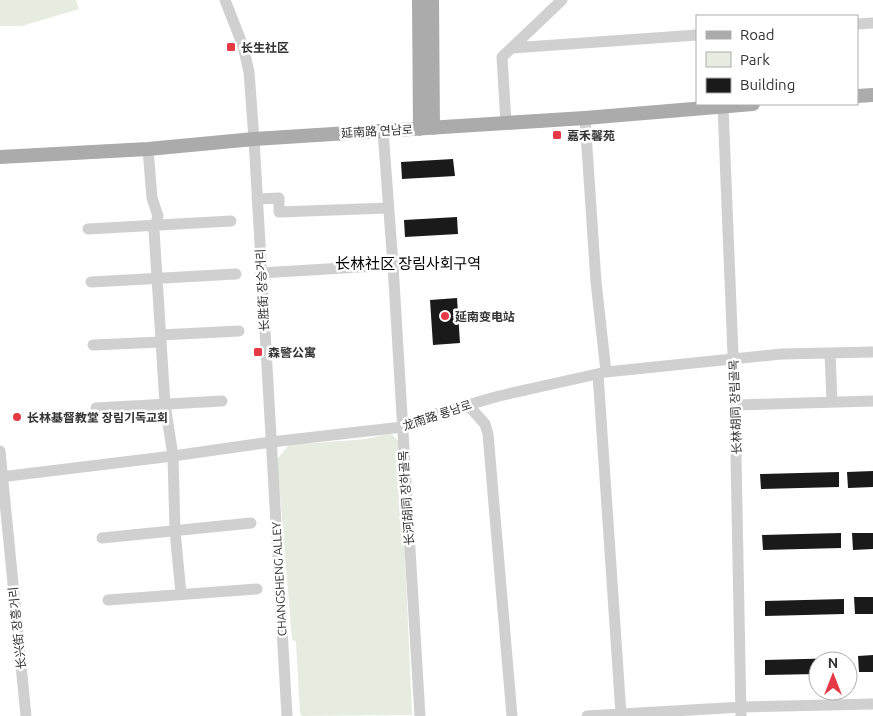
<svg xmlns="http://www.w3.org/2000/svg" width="873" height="716" viewBox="0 0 873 716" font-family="Ubuntu,'Noto Sans SC','Noto Sans KR',sans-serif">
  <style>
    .green { fill: #e6ecdf }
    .building { fill: #1a1a1a }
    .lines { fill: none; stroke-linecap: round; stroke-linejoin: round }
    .minor { stroke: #d0d0d0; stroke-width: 11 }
    .major { stroke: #ababab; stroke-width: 14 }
    .poi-dot { fill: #e63946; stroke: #fff; stroke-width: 2 }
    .labels { text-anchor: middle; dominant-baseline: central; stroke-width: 5; stroke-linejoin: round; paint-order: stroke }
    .poi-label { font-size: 12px; font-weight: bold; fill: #333; stroke: #fff; text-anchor: start }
    .street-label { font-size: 12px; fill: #333; stroke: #fff }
    .quarter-label { font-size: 15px; fill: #000; stroke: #fff }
  </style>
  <rect width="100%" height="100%" fill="#fff"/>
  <path class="green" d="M0,0H76L79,9L22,26H0Z
    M390,433L400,442L412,715L302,716L300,713L296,642L292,639L277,459L289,445L367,439Z"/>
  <path class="building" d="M453,159L455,176L402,179L401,162Z
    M457,217L458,234L405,237L404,220Z
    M457,298L460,343L433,345L430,300Z
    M873,471V487L848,488L847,472Z
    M839,472V487L761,489L760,474Z
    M841,533V548L763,550L762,535Z
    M852,533H873V549L853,550Z
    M854,597H873V614H855Z
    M844,599V614L765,616V601Z
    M873,655V672H859L858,656Z
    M843,658V661H818V674L765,675V660Z"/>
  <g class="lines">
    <path class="minor" d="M225,0L243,46L249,72L254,139L287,716
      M857,24L873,23
      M512,48L697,35
      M723,106L735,405L741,716
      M585,118L596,282L606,372
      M506,123L502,57L562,0
      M383,131L393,265L420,716
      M148,149L152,198L158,216L154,230L165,404L173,456L175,531L181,594
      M257,199L279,198V212L388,208
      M88,229L231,221
      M261,273L393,265
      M91,282L236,274
      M161,335L239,331
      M93,345L161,342
      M830,353L832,402
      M598,374L621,714
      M468,405L485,424L488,434L512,716
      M735,405L873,401
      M96,408L222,401
      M0,451L26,716
      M0,477L173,456L271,442L402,427L429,416L499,396L606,372L782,354L873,352
      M102,538L251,523
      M108,600L257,589
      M587,716L742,707L873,704"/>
    <path class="major" d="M419,0L420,129
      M432,0L433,128
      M857,96L873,95
      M0,157L148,149L254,139L585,118L753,104"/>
  </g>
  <g class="poi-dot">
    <rect x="226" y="42" width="10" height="10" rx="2.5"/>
    <rect x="552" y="130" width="10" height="10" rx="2.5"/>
    <circle cx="445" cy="316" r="5"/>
    <rect x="253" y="347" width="10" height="10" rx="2.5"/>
    <circle cx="17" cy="417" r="5"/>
  </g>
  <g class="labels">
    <g class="poi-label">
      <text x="241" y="47">长生社区</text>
      <text x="567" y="135">嘉禾馨苑</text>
      <text x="455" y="316">延南变电站</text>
      <text x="268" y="352">森警公寓</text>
      <text x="27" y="417">长林基督教堂 장림기독교회</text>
    </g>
    <g class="street-label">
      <text transform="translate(377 131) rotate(-3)">延南路 연남로</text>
      <text transform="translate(262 290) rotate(-93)">长胜街 장승거리</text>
      <text transform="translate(735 407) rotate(-92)">长林胡同 장림골목</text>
      <text transform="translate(437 415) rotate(-18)">龙南路 룡남로</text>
      <text transform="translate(406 498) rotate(-94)">长河胡同 장하골목</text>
      <text transform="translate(279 579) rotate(-93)">CHANGSHENG ALLEY</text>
      <text transform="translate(17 628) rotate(-96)">长兴街 장흥거리</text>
    </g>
    <g class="quarter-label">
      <text x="408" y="263">长林社区 장림사회구역</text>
    </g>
  </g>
  <rect x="696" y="15" width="162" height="90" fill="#ffffff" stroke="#adadad"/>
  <rect x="706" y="31" width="25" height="8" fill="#ababab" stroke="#adadad"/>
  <text x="740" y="40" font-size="15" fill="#333333">Road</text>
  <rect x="706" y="52" width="25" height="15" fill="#e6ecdf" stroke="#adadad"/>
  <text x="740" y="65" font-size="15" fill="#333333">Park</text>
  <rect x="706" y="78" width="25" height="15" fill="#1a1a1a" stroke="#adadad"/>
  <text x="740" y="90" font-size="15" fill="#333333">Building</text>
  <g transform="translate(833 676)"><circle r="24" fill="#ffffff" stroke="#adadad"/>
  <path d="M0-4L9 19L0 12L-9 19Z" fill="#e63946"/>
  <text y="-8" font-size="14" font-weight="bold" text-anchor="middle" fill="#333333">N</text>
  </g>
</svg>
